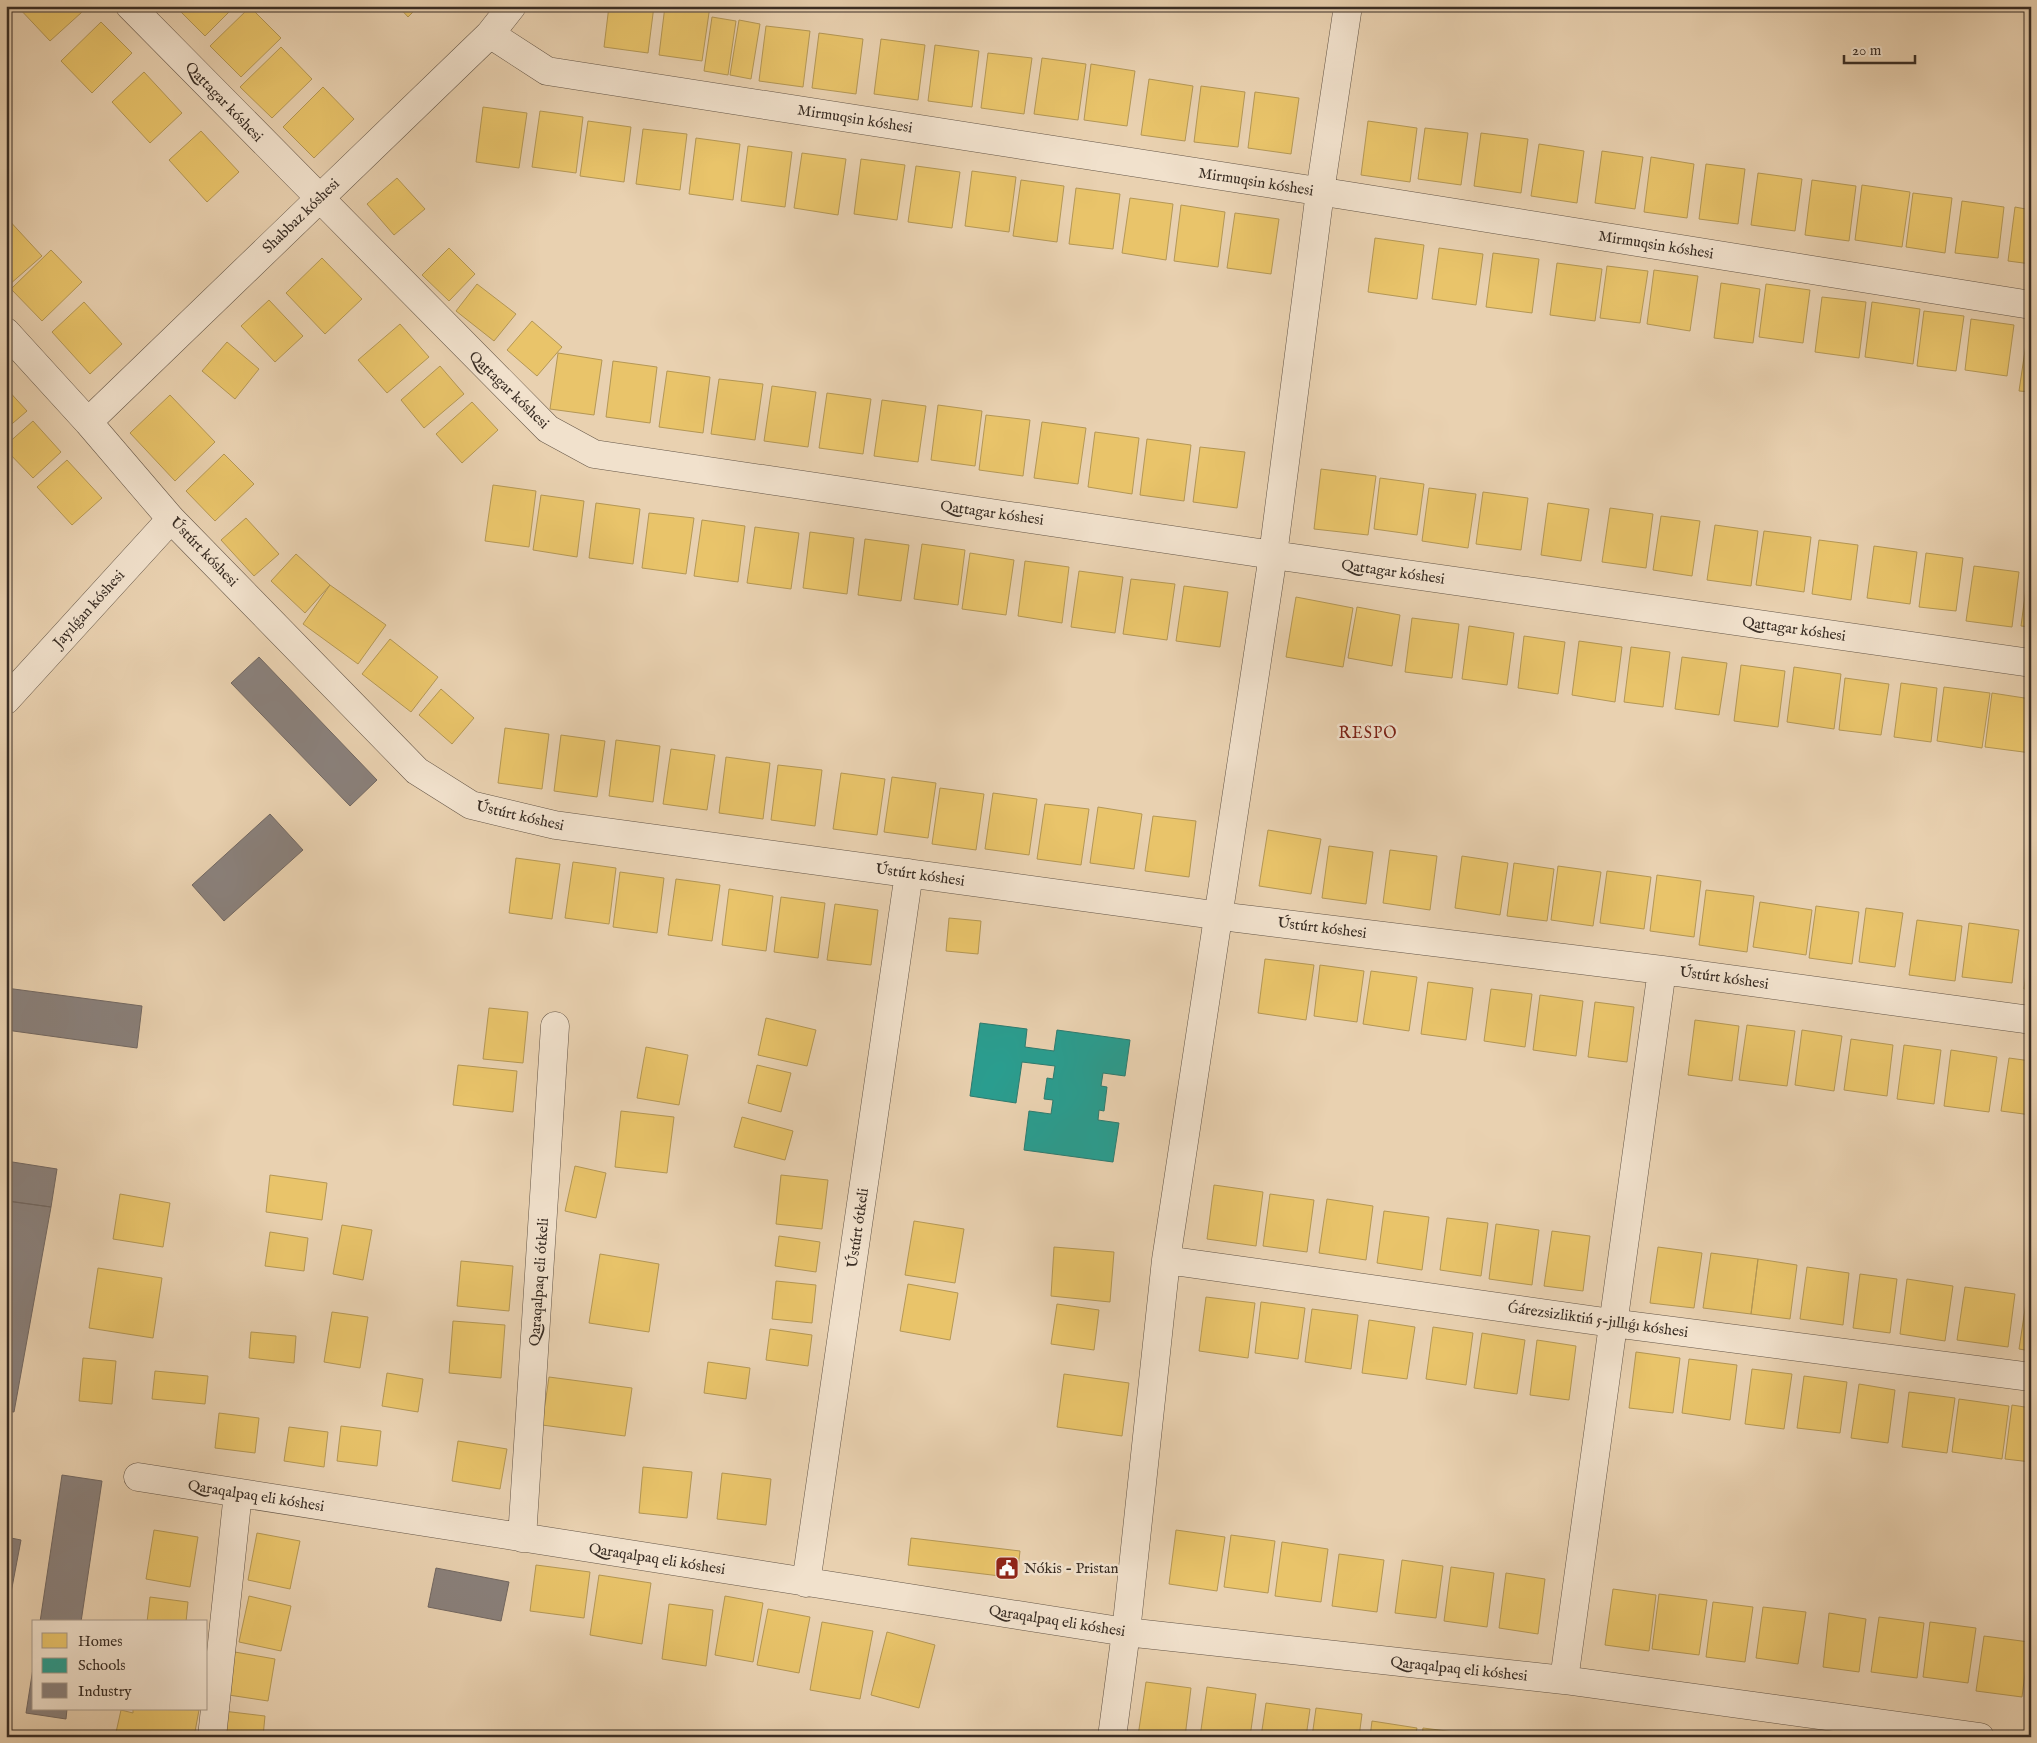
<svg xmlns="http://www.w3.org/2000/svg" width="2037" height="1743" viewBox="0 0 2037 1743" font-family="'IM FELL English',serif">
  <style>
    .homes { fill: #e9c46a; stroke: #b49755 }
    .schools { fill: #2a9d8f; stroke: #2e7b6f }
    .industry { fill: #8a817c; stroke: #726862 }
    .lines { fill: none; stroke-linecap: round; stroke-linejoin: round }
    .minor-casing { stroke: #655647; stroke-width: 29 }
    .minor { stroke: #f1e1cc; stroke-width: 28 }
    .labels { text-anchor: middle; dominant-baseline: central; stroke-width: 5; stroke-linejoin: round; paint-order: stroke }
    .street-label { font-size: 15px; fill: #392d24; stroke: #f1e1cc }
    .poi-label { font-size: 15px; fill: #392d24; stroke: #f1e1cc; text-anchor: start }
    .neighbourhood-label { font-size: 16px; letter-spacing: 1px; fill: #7a1f14; stroke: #f1e1cc }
  </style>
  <rect width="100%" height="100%" fill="#e9d1b0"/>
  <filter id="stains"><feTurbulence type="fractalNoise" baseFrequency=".004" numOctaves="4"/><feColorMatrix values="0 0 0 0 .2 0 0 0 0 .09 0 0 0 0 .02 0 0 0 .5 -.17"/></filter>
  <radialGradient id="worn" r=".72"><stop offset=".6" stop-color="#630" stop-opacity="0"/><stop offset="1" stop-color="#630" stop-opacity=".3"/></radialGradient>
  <path class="homes" d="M17,6H77L82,12L50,41Z
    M175,6H235L205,36Z
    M398,6H419L408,17Z
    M609,6H654L648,53L604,47Z
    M665,6H710L702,61L659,55Z
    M1988,6H2030L2029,12Z
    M250,7L281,38L241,77L210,46Z
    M712,17L736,21L728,75L704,71Z
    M739,20L760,24L751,79L730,75Z
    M101,22L132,53L92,93L61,61Z
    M766,26L810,31L803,87L759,81Z
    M819,33L863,39L856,94L812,88Z
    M881,39L925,45L918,100L874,94Z
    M935,45L979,51L972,107L928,101Z
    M281,47L312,79L272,118L240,87Z
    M988,53L1032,58L1024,114L981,108Z
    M1042,58L1086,64L1078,120L1034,114Z
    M1091,64L1135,71L1127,126L1084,120Z
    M144,72L182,113L150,143L112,102Z
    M1149,79L1193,86L1185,141L1141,135Z
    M1201,86L1245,92L1238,147L1194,142Z
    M323,87L354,119L314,158L283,127Z
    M1255,92L1299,98L1291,154L1248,148Z
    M483,107L527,113L519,168L476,162Z
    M540,111L583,117L576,173L532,167Z
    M588,121L631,127L624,182L580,176Z
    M1368,121L1417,128L1410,182L1361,175Z
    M1425,128L1468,133L1461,185L1418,179Z
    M643,129L687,134L680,190L636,184Z
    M201,131L239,172L207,202L169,160Z
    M1481,133L1528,139L1521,193L1474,186Z
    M696,138L740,144L733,200L689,194Z
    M1539,144L1584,151L1577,203L1531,196Z
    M748,146L792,152L785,207L741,201Z
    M1602,151L1643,157L1635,209L1595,203Z
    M802,153L846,159L838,215L794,208Z
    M1651,157L1694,164L1687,218L1644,212Z
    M861,159L905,165L897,220L854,214Z
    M1706,164L1745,169L1738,224L1699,219Z
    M916,166L960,172L952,228L908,222Z
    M972,171L1016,177L1009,232L965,226Z
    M1758,173L1802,179L1795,231L1751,225Z
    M397,178L425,209L394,235L367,204Z
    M1021,180L1064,186L1057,242L1013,236Z
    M1812,180L1856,186L1849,241L1805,235Z
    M1862,185L1910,192L1902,247L1855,240Z
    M1076,188L1120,194L1113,249L1069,244Z
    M1913,193L1952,198L1945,253L1906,247Z
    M1130,198L1173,204L1166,260L1122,253Z
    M1962,201L2004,207L1998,258L1955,253Z
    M1181,205L1225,212L1218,267L1174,261Z
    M2015,207L2031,210V264L2008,261Z
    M1235,213L1279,219L1271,274L1227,268Z
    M6,217L42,256L9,285L6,282Z
    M1375,238L1424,245L1417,299L1368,292Z
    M449,248L475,274L449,301L422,275Z
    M1439,248L1483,254L1476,305L1432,299Z
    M51,250L82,282L42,321L11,289Z
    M1493,253L1539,259L1532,313L1486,307Z
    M322,258L362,299L325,334L286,293Z
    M1557,263L1602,269L1595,321L1550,315Z
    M1607,266L1648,271L1640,323L1600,318Z
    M1654,270L1698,276L1690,331L1647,324Z
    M1721,283L1760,289L1753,343L1714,338Z
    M477,284L516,314L494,341L456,311Z
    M1766,284L1810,290L1803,343L1759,337Z
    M1822,297L1866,302L1859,358L1815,352Z
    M269,300L303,336L275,362L241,326Z
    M84,302L122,344L90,374L52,332Z
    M1872,302L1920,309L1913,364L1865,357Z
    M1924,311L1964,316L1956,371L1917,366Z
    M1971,319L2014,325L2007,376L1965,370Z
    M532,321L562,347L537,376L507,350Z
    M400,324L429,357L387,393L358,360Z
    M2027,337L2031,338V392L2019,391Z
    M227,342L259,369L235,399L202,371Z
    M558,353L602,360L594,415L550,409Z
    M613,361L657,367L650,423L606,417Z
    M440,366L464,394L424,428L401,400Z
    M667,371L710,377L703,433L659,427Z
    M719,379L763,384L755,440L711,434Z
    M772,386L816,392L808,447L764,441Z
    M6,388L27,411L6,429Z
    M827,393L871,399L863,454L819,448Z
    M170,395L215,442L175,481L130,433Z
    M882,400L926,406L918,462L874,456Z
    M472,402L498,430L462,463L436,434Z
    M938,405L982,411L975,466L931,460Z
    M986,415L1030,420L1023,476L979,470Z
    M33,421L61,452L33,478L6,450V445Z
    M1042,422L1086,428L1078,484L1034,478Z
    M1095,432L1139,438L1132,494L1088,487Z
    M1147,439L1191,445L1184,501L1140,495Z
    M1200,447L1245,452L1237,508L1193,502Z
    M224,454L254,484L215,521L186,491Z
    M67,460L102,498L72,525L37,487Z
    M1321,469L1376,476L1368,535L1314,529Z
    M1380,478L1424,484L1417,535L1374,529Z
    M493,485L536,491L529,547L485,541Z
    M1429,488L1476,494L1468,548L1422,541Z
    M1483,492L1528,498L1521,550L1476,544Z
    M541,495L584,501L577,557L533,550Z
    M596,503L640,509L633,564L589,558Z
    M1548,503L1589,509L1581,561L1541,555Z
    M1610,508L1653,514L1646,568L1602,562Z
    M649,513L694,518L686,574L642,568Z
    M1661,516L1700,521L1692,576L1653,570Z
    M246,518L279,554L254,576L221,540Z
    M702,520L745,526L738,582L694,576Z
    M1715,525L1758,531L1751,586L1707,580Z
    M755,527L799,533L791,589L747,583Z
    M1764,531L1811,537L1804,592L1756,585Z
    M810,532L854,538L847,594L803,588Z
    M865,539L909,545L901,601L858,595Z
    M1819,540L1858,545L1851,600L1812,594Z
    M922,544L965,550L958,605L914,599Z
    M1874,546L1917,552L1910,604L1867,598Z
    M970,553L1014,560L1006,615L962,609Z
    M1926,553L1963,558L1956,611L1919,607Z
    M296,554L330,585L305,613L271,581Z
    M1025,561L1069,567L1062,623L1018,616Z
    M1974,566L2019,572L2012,627L1966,621Z
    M1079,571L1123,577L1115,633L1071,627Z
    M2028,573H2031V627L2021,626Z
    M1131,579L1175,584L1167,640L1123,634Z
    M330,585L386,625L358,664L303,624Z
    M1184,586L1228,592L1220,647L1176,641Z
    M1296,597L1353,608L1343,667L1286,657Z
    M1357,607L1400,615L1392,666L1348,658Z
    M1412,618L1459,624L1452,678L1405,672Z
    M1469,626L1514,633L1507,685L1462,679Z
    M1524,636L1565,642L1558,694L1518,688Z
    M390,639L438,677L411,712L362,674Z
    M1579,641L1622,647L1615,702L1572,695Z
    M1631,647L1670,652L1663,707L1624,702Z
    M1682,657L1727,663L1719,715L1675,709Z
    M1741,665L1785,671L1778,727L1734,721Z
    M1794,667L1841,674L1834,729L1787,722Z
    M1845,678L1889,684L1881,735L1839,730Z
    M1901,683L1937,688L1931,742L1894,737Z
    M1944,687L1990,693L1982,748L1937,741Z
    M441,689L474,718L452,744L419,715Z
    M1992,693L2031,699V753L1985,747Z
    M505,728L549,734L542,789L498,783Z
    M561,735L605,741L597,797L554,791Z
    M616,740L660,746L653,802L609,796Z
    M671,749L715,755L707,810L663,804Z
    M726,757L770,763L763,819L719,813Z
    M778,765L822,770L815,826L771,820Z
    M841,773L885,779L877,835L833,829Z
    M892,777L936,783L928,838L884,832Z
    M940,788L984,794L976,850L932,844Z
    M993,793L1037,799L1029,855L985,849Z
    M1045,804L1089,809L1081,865L1037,859Z
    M1098,807L1142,814L1134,869L1090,863Z
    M1153,816L1196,821L1189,877L1145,871Z
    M1268,830L1321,839L1311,894L1259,886Z
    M1329,846L1373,852L1366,904L1322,898Z
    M1390,850L1437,856L1430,910L1383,903Z
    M1462,856L1508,863L1500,915L1455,908Z
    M516,858L560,864L552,919L509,913Z
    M573,862L616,868L609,924L565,918Z
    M1514,863L1554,869L1547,921L1507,916Z
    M1558,866L1601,872L1593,926L1551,920Z
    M1607,871L1651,877L1644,929L1600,923Z
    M620,872L664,878L657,933L613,927Z
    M1657,875L1701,881L1694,937L1650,931Z
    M676,879L720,885L712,941L668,935Z
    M729,889L773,896L766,951L722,945Z
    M1706,890L1754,896L1747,952L1699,945Z
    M781,897L825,903L818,958L774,952Z
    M1760,902L1812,910L1806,955L1753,947Z
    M835,904L878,910L871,965L827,960Z
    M1816,906L1859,912L1852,964L1809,958Z
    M1866,908L1903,913L1895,967L1859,962Z
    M949,918L981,921L978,954L946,951Z
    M1917,920L1962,926L1955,981L1909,975Z
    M1969,923L2019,930L2012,983L1962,977Z
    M2031,935V990L2024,989Z
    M1265,959L1314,965L1306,1020L1258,1013Z
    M1320,965L1364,971L1357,1022L1314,1016Z
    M1371,971L1417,977L1409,1031L1363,1024Z
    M1428,982L1473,988L1466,1040L1421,1034Z
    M1491,989L1532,994L1525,1047L1484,1041Z
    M1540,995L1583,1001L1576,1056L1533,1050Z
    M1595,1002L1634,1007L1627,1062L1588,1057Z
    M489,1008L528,1012L523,1063L483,1059Z
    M766,1018L816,1030L807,1066L758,1055Z
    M1695,1020L1739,1026L1732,1081L1688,1075Z
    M1747,1025L1795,1031L1787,1086L1739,1080Z
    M1802,1030L1842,1036L1834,1091L1795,1085Z
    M1851,1039L1893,1045L1887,1096L1844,1090Z
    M1904,1045L1941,1050L1934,1104L1897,1099Z
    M646,1047L688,1055L679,1105L637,1098Z
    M1951,1050L1997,1057L1989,1112L1944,1106Z
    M2009,1058L2031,1061V1115L2001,1111Z
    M458,1065L517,1071L513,1112L453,1105Z
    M757,1065L791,1073L781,1112L748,1103Z
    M621,1111L674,1117L667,1173L615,1167Z
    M742,1117L793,1131L785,1160L734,1147Z
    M575,1166L606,1173L596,1218L565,1211Z
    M270,1175L327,1183L322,1220L266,1212Z
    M781,1175L828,1180L822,1229L776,1224Z
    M1214,1185L1263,1192L1256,1246L1207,1239Z
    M120,1194L170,1203L163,1247L113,1239Z
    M1270,1194L1314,1200L1307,1252L1263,1246Z
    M1327,1199L1373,1206L1366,1260L1319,1253Z
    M1384,1211L1429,1217L1422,1270L1377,1263Z
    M1447,1218L1488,1223L1481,1276L1440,1270Z
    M914,1221L964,1229L955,1283L905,1275Z
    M1496,1224L1539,1230L1532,1285L1489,1279Z
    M342,1225L372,1230L363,1280L333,1274Z
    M1552,1231L1590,1236L1583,1291L1544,1286Z
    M270,1232L308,1238L304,1271L265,1266Z
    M779,1236L820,1242L816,1272L775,1266Z
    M1054,1247L1114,1252L1110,1302L1051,1296Z
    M1658,1247L1702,1253L1694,1308L1650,1303Z
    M1711,1253L1758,1259L1751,1314L1703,1308Z
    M600,1254L659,1264L649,1332L589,1323Z
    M1758,1259L1797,1265L1790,1319L1751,1314Z
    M461,1261L513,1266L509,1311L457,1306Z
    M1807,1267L1849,1273L1843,1325L1800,1319Z
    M98,1268L162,1278L153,1338L89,1328Z
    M1860,1274L1897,1279L1890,1333L1853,1328Z
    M1907,1279L1953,1286L1945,1341L1900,1334Z
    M776,1281L816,1285L812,1323L772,1319Z
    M908,1284L958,1293L950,1340L900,1331Z
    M1965,1287L2015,1294L2008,1347L1957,1340Z
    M2027,1296H2031V1351L2019,1349Z
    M1206,1297L1255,1303L1248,1358L1199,1351Z
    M1261,1302L1305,1308L1298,1359L1255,1353Z
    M1057,1304L1099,1310L1094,1350L1051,1344Z
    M1312,1309L1358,1315L1351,1369L1305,1362Z
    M332,1312L368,1317L360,1368L324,1362Z
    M1369,1320L1415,1327L1407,1379L1362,1373Z
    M453,1321L505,1325L501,1378L449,1373Z
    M1433,1327L1473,1333L1466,1385L1426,1379Z
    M770,1329L812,1335L808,1366L766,1360Z
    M251,1332L296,1336L294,1363L249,1358Z
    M1482,1333L1525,1340L1517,1394L1474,1388Z
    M1537,1340L1576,1346L1569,1400L1530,1395Z
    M1636,1352L1680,1358L1673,1413L1629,1408Z
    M83,1358L116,1361L112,1404L79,1401Z
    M1689,1359L1737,1365L1730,1420L1682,1413Z
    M708,1362L750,1368L746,1399L704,1393Z
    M1752,1369L1792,1374L1784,1429L1745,1424Z
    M155,1371L208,1376L205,1404L152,1399Z
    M387,1373L423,1379L418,1412L382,1406Z
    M1064,1374L1129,1383L1122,1436L1057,1427Z
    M1804,1376L1847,1382L1840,1433L1797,1428Z
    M549,1377L632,1388L625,1436L542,1425Z
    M1859,1384L1895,1390L1888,1443L1851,1438Z
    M1909,1392L1955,1398L1947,1453L1902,1447Z
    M1959,1399L2009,1406L2002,1459L1952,1452Z
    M2012,1405L2031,1408V1462L2005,1459Z
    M219,1413L259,1418L255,1453L215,1448Z
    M341,1426L381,1431L377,1466L337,1461Z
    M289,1427L328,1432L324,1467L284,1461Z
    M458,1441L507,1449L500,1489L452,1481Z
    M643,1467L692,1472L687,1518L639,1513Z
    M722,1473L771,1479L766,1525L717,1519Z
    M154,1530L198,1537L190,1587L146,1579Z
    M1176,1530L1225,1537L1217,1591L1169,1584Z
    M257,1533L300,1541L290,1589L248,1580Z
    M1231,1535L1275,1541L1268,1593L1224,1587Z
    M911,1538L1020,1551L1017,1578L908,1565Z
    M1282,1542L1328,1549L1321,1602L1275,1596Z
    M1339,1554L1384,1560L1377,1612L1332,1606Z
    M1402,1560L1443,1566L1436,1618L1395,1613Z
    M536,1565L590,1572L584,1618L530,1611Z
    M1451,1567L1494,1573L1487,1627L1444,1621Z
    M1506,1573L1545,1579L1538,1634L1499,1628Z
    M599,1575L651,1583L642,1644L590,1635Z
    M1613,1589L1656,1595L1649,1651L1605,1645Z
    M1659,1594L1707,1600L1699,1655L1652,1649Z
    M249,1596L291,1606L281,1651L239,1642Z
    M725,1596L763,1603L753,1662L715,1655Z
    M150,1597L188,1602L186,1622H147Z
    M1713,1602L1753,1607L1745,1662L1706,1657Z
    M669,1604L713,1610L706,1666L662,1659Z
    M1763,1607L1806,1612L1798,1664L1756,1658Z
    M768,1609L810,1617L799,1673L757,1665Z
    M1829,1613L1866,1619L1859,1672L1823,1667Z
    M1879,1617L1924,1623L1917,1678L1871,1672Z
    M822,1622L873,1631L860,1699L810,1690Z
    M1930,1622L1976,1628L1968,1683L1923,1677Z
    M887,1632L935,1645L919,1708L871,1695Z
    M1984,1636L2029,1642L2022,1697L1976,1691Z
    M229,1651L275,1659L268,1701L222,1694Z
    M1146,1682L1191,1688L1185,1737L1138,1736Z
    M1207,1687L1256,1694L1250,1737H1200Z
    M1266,1703L1310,1709L1306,1737H1261Z
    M1316,1708L1362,1714L1359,1737H1312Z
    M133,1709L199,1710L194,1737H115L121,1710L133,1713Z
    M223,1711L265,1716L263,1737H220Z
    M1372,1721L1417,1728L1415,1737H1370Z
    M1423,1728L1463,1733V1737H1422Z"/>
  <path class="schools" d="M980,1023L1027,1029L1025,1047L1054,1051L1057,1030L1130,1040L1125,1076L1103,1073L1101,1086L1107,1087L1104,1111L1099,1110L1098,1120L1119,1123L1113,1162L1024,1150L1029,1111L1051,1114L1053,1100L1044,1099L1047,1078L1053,1079L1055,1066L1022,1062L1016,1103L970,1096Z"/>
  <path class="industry" d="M259,657L377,780L350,806L231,683Z
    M270,814L303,850L224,921L192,885Z
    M6,988L142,1006L137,1048L6,1030Z
    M6,1161L57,1169L51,1207L6,1201Z
    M9,1201L51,1207L14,1412L6,1411V1218Z
    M62,1475L102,1481L81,1622H40Z
    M6,1537L21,1540L6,1619Z
    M436,1568L509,1582L501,1621L428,1607Z
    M34,1662V1709H67L66,1719L26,1713Z"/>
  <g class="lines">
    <g class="minor-casing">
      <path id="minor" d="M130,6L548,429L594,454L1273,555L2031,663
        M490,34L547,71L1343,195L2031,305
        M6,332L88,422L171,519L417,771L471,805L555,825L1236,918L1662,970L2031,1020
        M88,422L490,34L512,6
        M6,700L171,519
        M1166,1260L1612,1323L2031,1377
        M138,1477L1126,1632L1564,1680L1980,1737
        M522,1538L555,1026
        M806,1583L909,873
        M1564,1680L1662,970
        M212,1737L238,1493
        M1112,1737L1126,1632L1166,1260L1273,555L1320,192L1348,6"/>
    </g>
    <use href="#minor" class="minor"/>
  </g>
  <defs>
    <g id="civic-square" transform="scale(1.25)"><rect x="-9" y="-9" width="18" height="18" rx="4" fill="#8f2418" stroke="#f1e1cc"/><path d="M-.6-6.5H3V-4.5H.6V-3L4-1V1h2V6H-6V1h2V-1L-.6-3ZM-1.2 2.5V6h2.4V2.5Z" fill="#fff"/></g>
  </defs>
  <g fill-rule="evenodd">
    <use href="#civic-square" x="1007" y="1568"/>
  </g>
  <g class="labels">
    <g class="street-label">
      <text transform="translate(224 102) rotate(46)">Qattagar kóshesi</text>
      <text transform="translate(855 119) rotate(9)">Mirmuqsin kóshesi</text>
      <text transform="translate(1256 182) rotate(9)">Mirmuqsin kóshesi</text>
      <text transform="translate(301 216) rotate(-44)">Shabbaz kóshesi</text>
      <text transform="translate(1656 245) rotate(9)">Mirmuqsin kóshesi</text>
      <text transform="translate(509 390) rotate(44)">Qattagar kóshesi</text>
      <text transform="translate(992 513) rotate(8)">Qattagar kóshesi</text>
      <text transform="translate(204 552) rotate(46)">Ústúrt kóshesi</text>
      <text transform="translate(1393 572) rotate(8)">Qattagar kóshesi</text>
      <text transform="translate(89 609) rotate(-48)">Jayılǵan kóshesi</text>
      <text transform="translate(1794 629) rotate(8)">Qattagar kóshesi</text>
      <text transform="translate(520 816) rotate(13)">Ústúrt kóshesi</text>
      <text transform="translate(920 875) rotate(8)">Ústúrt kóshesi</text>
      <text transform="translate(1322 928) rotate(7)">Ústúrt kóshesi</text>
      <text transform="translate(1724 978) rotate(8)">Ústúrt kóshesi</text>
      <text transform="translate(858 1228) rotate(-82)">Ústúrt ótkeli</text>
      <text transform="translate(539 1282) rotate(-86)">Qaraqalpaq eli ótkeli</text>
      <text transform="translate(1598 1320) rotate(8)">Ǵárezsizliktiń 5-jıllıǵı kóshesi</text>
      <text transform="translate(256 1496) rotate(9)">Qaraqalpaq eli kóshesi</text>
      <text transform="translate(657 1559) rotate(9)">Qaraqalpaq eli kóshesi</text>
      <text transform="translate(1057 1621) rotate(9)">Qaraqalpaq eli kóshesi</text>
      <text transform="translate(1459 1669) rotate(6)">Qaraqalpaq eli kóshesi</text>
    </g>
    <g class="poi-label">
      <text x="1024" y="1568">Nókis - Pristan</text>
    </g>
    <g class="neighbourhood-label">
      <text x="1368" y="734">RESPO</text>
    </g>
  </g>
  <rect width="2037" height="1743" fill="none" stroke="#e9d1b0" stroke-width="25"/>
  <rect x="8" y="8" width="2022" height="1728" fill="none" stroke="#392d24" stroke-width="2.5"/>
  <rect x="12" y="12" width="2012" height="1718" fill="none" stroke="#392d24"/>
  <rect x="32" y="1620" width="175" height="90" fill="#f1e1cc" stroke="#a79989"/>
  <rect x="42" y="1633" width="25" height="15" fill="#e9c46a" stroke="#a79989"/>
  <text x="78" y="1646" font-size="15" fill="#392d24">Homes</text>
  <rect x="42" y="1658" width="25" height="15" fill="#2a9d8f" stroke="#a79989"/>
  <text x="78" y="1670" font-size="15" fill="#392d24">Schools</text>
  <rect x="42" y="1683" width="25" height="15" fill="#8a817c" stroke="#a79989"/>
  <text x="78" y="1696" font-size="15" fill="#392d24">Industry</text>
  <path d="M1844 55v8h71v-8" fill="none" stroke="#392d24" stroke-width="2.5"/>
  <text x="1852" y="55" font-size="15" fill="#392d24" stroke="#f1e1cc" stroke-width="4" paint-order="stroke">20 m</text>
  <rect width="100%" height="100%" filter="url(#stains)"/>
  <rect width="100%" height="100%" fill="url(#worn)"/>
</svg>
